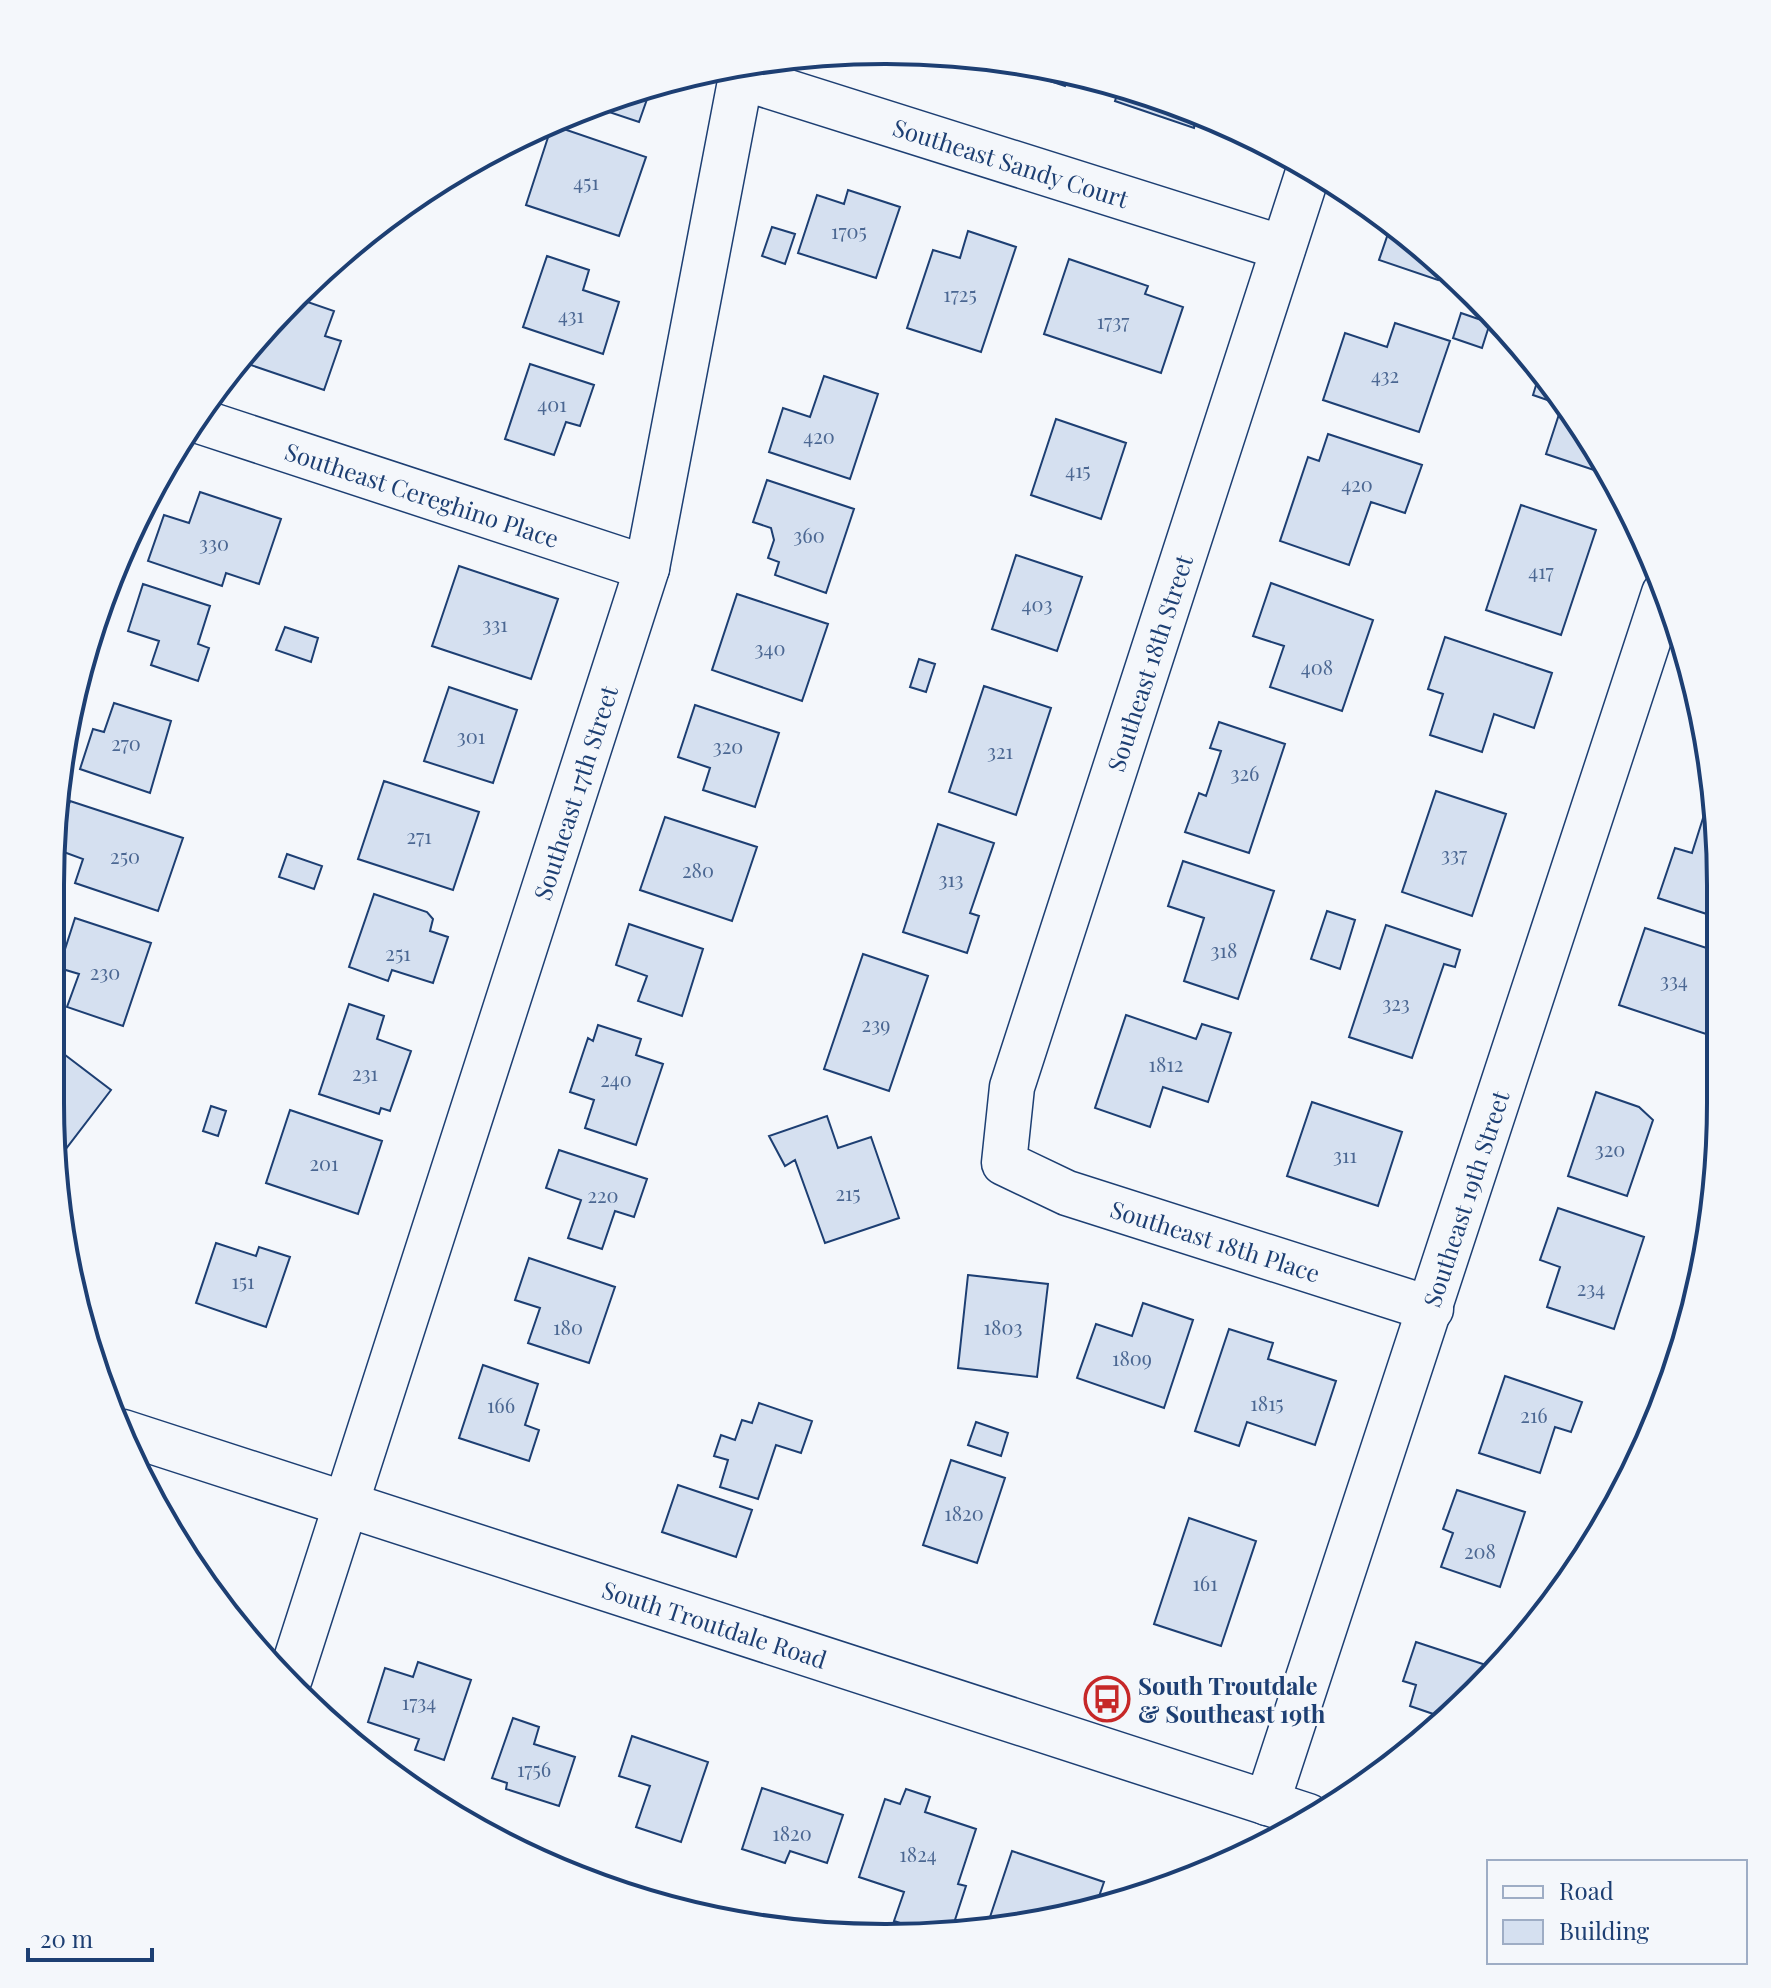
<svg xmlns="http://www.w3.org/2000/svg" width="1771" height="1988" viewBox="0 0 1771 1988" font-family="'Playfair Display',serif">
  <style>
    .building { fill: #d5e0f0; stroke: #1d3f73; stroke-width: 2 }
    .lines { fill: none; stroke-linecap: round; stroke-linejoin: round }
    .minor-casing { stroke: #1d3f73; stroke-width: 47 }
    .major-casing { stroke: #1d3f73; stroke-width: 47 }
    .minor { stroke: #f4f7fb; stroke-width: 44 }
    .major { stroke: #f4f7fb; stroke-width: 44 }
    .labels { text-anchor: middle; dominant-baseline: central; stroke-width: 6; stroke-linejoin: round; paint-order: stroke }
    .number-label { font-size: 20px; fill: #4b6792 }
    .street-label { font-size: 24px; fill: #1d3f73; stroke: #f4f7fb }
    .poi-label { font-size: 24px; font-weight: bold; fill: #1d3f73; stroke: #f4f7fb; text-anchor: start }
    .rim { fill: none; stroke: #1d3f73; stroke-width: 4 }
  </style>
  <rect width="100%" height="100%" fill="#f4f7fb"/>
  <path class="building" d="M997,58L1069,75L1065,86L995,63Z
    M652,85L639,122L594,107Z
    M1120,86L1154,94L1248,137L1196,120L1194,128L1115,101Z
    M552,125L646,157L619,236L526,205Z
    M848,190L900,207L876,278L798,253L817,195L844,204Z
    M1391,225L1443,265L1438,280L1379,260Z
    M772,227L795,234L785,264L762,256Z
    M968,231L1016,247L981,352L907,328L933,250L960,258Z
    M547,256L589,270L583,290L619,302L603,354L523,327Z
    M1069,259L1148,286L1145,294L1183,307L1161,373L1044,334Z
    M296,298L334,311L325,336L341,341L324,390L239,361L258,334Z
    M1461,313L1490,323L1482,348L1453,338Z
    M1395,323L1450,341L1419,432L1323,400L1345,333L1387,347Z
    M530,364L594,385L580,426L566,422L554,455L505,439Z
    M1541,369L1605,467L1603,473L1546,454L1562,405L1533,395Z
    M824,376L878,394L850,479L769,452L783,408L810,417Z
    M1056,419L1126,443L1101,519L1031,495Z
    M1328,434L1422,465L1405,513L1371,502L1349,565L1280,541L1308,457L1319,461Z
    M767,480L854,509L826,593L775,575L779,562L768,558L774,540L771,528L753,522Z
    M200,492L281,519L259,584L226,573L222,586L148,561L164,515L189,523Z
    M1521,505L1596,530L1561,635L1486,610Z
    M1016,555L1082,577L1057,651L992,629Z
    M459,566L558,599L531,679L432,646Z
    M1271,583L1373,620L1342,711L1270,687L1284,646L1253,636Z
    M143,584L210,606L198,644L209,648L198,681L151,665L159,641L128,631Z
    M737,594L828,624L802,701L712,670Z
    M285,627L318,638L311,662L276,650Z
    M1445,637L1552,673L1534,728L1494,714L1482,752L1430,735L1443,694L1428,689Z
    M919,659L935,664L926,692L910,687Z
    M984,686L1051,708L1016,815L949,792Z
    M449,687L517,710L493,783L424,761Z
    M114,703L171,721L150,793L80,769L93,729L104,732Z
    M695,705L779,733L755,807L703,790L710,768L678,757Z
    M1219,722L1285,744L1249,853L1185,832L1199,793L1206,796L1221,751L1210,748Z
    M384,781L479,812L453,890L358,859Z
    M1436,791L1506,814L1472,916L1402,892Z
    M70,801L183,838L158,911L75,883L83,859L61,851L62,827Z
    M1704,815L1717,819L1719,831V918L1658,898L1675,848L1692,853Z
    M665,817L757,847L732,921L640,890Z
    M938,824L994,843L970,913L979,916L967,953L903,932Z
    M287,854L322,866L314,889L279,877Z
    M1183,861L1274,891L1238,999L1184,981L1204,918L1168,906Z
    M374,894L427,912L433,919L430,931L448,937L433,983L392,970L388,981L349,967Z
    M1327,911L1355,920L1340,969L1311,959Z
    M75,918L151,943L123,1026L67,1007L79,974L59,968Z
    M629,924L703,949L682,1016L638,1001L647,976L616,965Z
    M1386,925L1460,950L1455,967L1444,964L1412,1058L1349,1037Z
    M1645,928L1719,952V1025L1715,1037L1619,1005Z
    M863,954L928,976L889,1091L824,1069Z
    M349,1004L384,1016L377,1039L411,1051L390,1111L381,1108L379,1114L319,1094Z
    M1126,1015L1196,1039L1202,1024L1231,1033L1208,1102L1163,1087L1150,1127L1095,1108Z
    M598,1025L641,1039L636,1055L663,1064L636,1145L585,1128L594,1100L570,1092L588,1038L593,1041Z
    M52,1045L111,1090L65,1150L54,1142L50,1102Z
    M1596,1092L1639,1107L1653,1120L1627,1196L1568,1176Z
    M1312,1102L1402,1132L1378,1206L1287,1176Z
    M211,1106L226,1111L218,1136L203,1131Z
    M290,1110L382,1141L358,1214L266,1183Z
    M827,1116L838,1148L871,1137L899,1218L825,1243L795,1160L785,1166L769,1136Z
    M559,1150L647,1179L634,1217L615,1211L602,1249L568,1238L581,1200L546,1188Z
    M1558,1208L1644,1237L1614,1329L1547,1307L1560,1267L1540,1260Z
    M216,1243L256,1256L259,1247L290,1257L266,1327L196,1303Z
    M529,1258L615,1287L589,1363L528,1343L540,1308L515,1300Z
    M968,1275L1048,1284L1037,1377L958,1368Z
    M1143,1303L1193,1320L1164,1408L1077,1378L1096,1324L1132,1336Z
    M1229,1329L1273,1343L1268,1359L1336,1381L1315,1445L1247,1422L1239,1446L1195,1431Z
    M483,1365L538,1384L525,1425L539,1430L529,1461L459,1438Z
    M1505,1376L1582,1402L1571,1432L1555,1427L1540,1473L1479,1453Z
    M759,1403L812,1421L801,1453L776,1445L758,1499L720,1487L728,1460L714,1456L721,1435L735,1440L742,1420L752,1423Z
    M976,1422L1008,1433L1001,1456L968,1445Z
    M951,1460L1005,1478L977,1563L923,1545Z
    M678,1485L752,1510L736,1557L662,1532Z
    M1457,1490L1525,1512L1500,1587L1441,1567L1453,1533L1443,1529Z
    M1189,1518L1256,1541L1221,1646L1154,1624Z
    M1416,1642L1495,1668L1448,1719L1410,1706L1416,1685L1403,1681Z
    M418,1662L471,1680L444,1760L415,1750L419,1739L368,1722L385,1668L413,1677Z
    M513,1718L539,1727L534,1744L575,1757L559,1806L506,1789L507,1783L492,1778Z
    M632,1736L708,1762L681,1842L636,1827L650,1786L619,1776Z
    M762,1788L843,1815L827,1863L790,1851L785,1863L742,1849Z
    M906,1789L930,1797L925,1812L976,1829L958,1884L966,1886L952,1929L928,1932L894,1921L904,1892L859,1877L885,1799L900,1804Z
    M1012,1851L1104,1882L1094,1911L1006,1922L990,1917Z"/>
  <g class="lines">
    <g class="minor-casing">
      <g id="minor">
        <path id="s1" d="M740,77L1283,248"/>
        <path id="s2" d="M1310,166L1012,1087L1004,1163L1067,1193L1431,1309"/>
        <path id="s3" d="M196,420L647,568"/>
        <path id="s4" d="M290,1678L647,568L743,66"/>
        <path id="s5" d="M1267,1803L1664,593"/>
      </g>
    </g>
    <g class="major-casing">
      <g id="major">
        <path id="s6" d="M123,1432L1308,1816"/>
      </g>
    </g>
    <use href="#minor" class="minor"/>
    <use href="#major" class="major"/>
  </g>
  <defs>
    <g id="bus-ring" transform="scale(2.3)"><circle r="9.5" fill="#f4f7fb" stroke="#c62828" stroke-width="1.5"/><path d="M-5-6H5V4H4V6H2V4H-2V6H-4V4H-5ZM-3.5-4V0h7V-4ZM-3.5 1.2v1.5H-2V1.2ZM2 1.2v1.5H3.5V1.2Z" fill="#c62828"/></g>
  </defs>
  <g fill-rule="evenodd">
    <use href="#bus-ring" x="1107" y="1699"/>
  </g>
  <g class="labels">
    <g class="number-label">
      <text x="586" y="181">451</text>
      <text x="849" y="230">1705</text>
      <text x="960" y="293">1725</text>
      <text x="571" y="314">431</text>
      <text x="1113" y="320">1737</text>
      <text x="1385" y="374">432</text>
      <text x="552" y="403">401</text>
      <text x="819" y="435">420</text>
      <text x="1078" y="469">415</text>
      <text x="1357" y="483">420</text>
      <text x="809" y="534">360</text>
      <text x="214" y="542">330</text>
      <text x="1541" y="570">417</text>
      <text x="1037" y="603">403</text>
      <text x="495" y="623">331</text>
      <text x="770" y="647">340</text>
      <text x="1317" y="666">408</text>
      <text x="471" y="735">301</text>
      <text x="126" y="742">270</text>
      <text x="728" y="745">320</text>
      <text x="1000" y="750">321</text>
      <text x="1245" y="772">326</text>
      <text x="419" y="835">271</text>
      <text x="1454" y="853">337</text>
      <text x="125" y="855">250</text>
      <text x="698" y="869">280</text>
      <text x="951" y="878">313</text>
      <text x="1224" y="949">318</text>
      <text x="398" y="952">251</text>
      <text x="105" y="971">230</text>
      <text x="1674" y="979">334</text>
      <text x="1396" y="1002">323</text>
      <text x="876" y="1023">239</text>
      <text x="1166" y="1063">1812</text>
      <text x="365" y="1072">231</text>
      <text x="616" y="1078">240</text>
      <text x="1610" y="1148">320</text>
      <text x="1345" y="1154">311</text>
      <text x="324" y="1162">201</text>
      <text x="848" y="1192">215</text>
      <text x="603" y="1194">220</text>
      <text x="243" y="1280">151</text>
      <text x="1591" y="1287">234</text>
      <text x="568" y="1326">180</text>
      <text x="1003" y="1326">1803</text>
      <text x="1132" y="1357">1809</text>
      <text x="1267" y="1402">1815</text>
      <text x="501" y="1404">166</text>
      <text x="1534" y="1414">216</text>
      <text x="964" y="1512">1820</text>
      <text x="1480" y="1550">208</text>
      <text x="1205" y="1582">161</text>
      <text x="419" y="1701">1734</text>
      <text x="534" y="1768">1756</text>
      <text x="792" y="1832">1820</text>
      <text x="918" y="1853">1824</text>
    </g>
    <g class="street-label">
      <text stroke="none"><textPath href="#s1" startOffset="284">Southeast Sandy Court</textPath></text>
      <text stroke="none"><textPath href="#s3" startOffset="238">Southeast Cereghino Place</textPath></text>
      <text transform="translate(1149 663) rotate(-72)">Southeast 18th Street</text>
      <text stroke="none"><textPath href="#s4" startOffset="930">Southeast 17th Street</textPath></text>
      <text stroke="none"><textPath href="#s5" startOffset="636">Southeast 19th Street</textPath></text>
      <text stroke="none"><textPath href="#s2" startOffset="1270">Southeast 18th Place</textPath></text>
      <text stroke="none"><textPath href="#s6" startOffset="622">South Troutdale Road</textPath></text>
    </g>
    <g class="poi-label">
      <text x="1138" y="1685">South Troutdale<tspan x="1138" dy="28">&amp; Southeast 19th</tspan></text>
    </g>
  </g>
  <path d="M0 0H1771V1988H0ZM885 64H886A821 821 0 0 1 1707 885V1103A821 821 0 0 1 886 1924H885A821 821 0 0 1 64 1103V885A821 821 0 0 1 885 64Z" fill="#f4f7fb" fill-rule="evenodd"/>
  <path class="rim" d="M885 64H886A821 821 0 0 1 1707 885V1103A821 821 0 0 1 886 1924H885A821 821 0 0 1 64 1103V885A821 821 0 0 1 885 64Z"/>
  <rect x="1487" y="1860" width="260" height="104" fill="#f4f7fb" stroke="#9eadc5" stroke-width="2"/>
  <rect x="1503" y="1886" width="40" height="12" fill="#f4f7fb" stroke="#9eadc5" stroke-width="2"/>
  <text x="1559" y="1900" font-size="24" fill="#1d3f73">Road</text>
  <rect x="1503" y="1920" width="40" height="24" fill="#d5e0f0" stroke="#9eadc5" stroke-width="2"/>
  <text x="1559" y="1940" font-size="24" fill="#1d3f73">Building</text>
  <path d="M28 1948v12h124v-12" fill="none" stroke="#1d3f73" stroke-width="4"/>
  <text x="40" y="1948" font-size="24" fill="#1d3f73" stroke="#f4f7fb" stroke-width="6" paint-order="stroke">20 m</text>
</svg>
